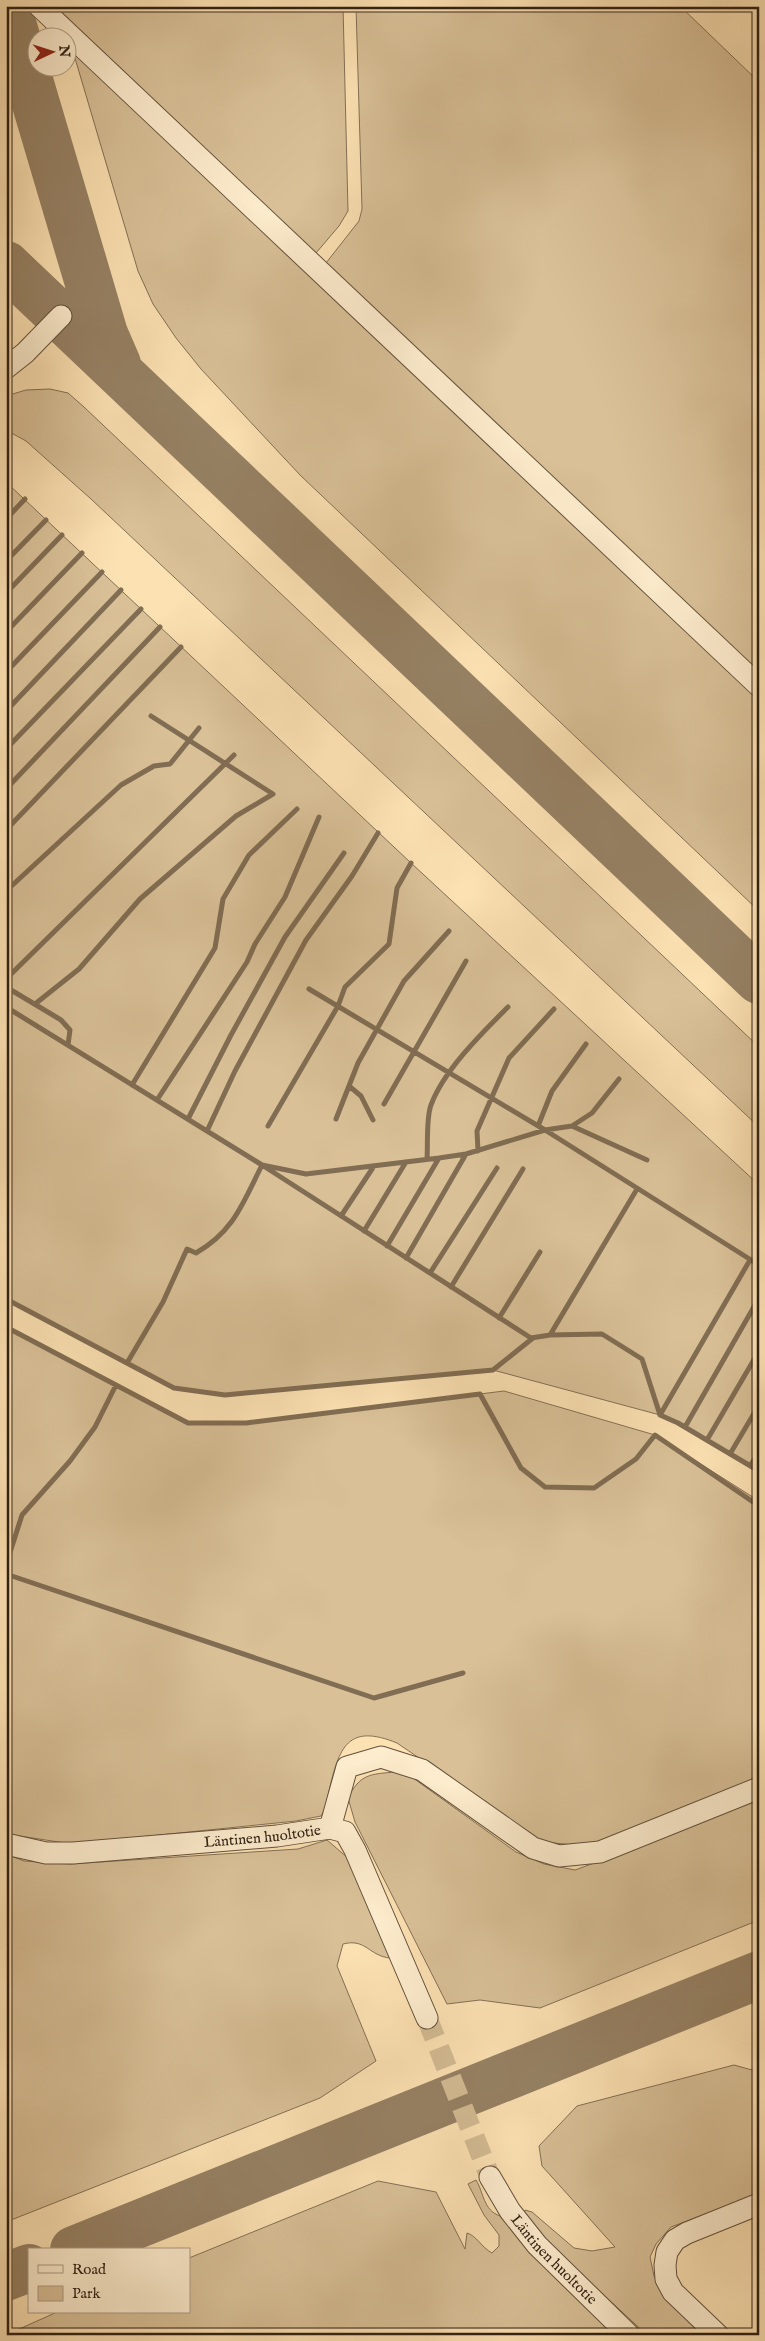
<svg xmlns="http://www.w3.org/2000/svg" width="765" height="2341" viewBox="0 0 765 2341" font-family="'IM FELL English',serif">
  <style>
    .green { fill: #d9c097; stroke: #847056 }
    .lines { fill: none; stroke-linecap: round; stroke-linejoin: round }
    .stream { stroke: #816d53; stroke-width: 5 }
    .taxiway { stroke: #968164; stroke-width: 48 }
    .minor-tunnel { stroke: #d3bb93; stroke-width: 21; stroke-dasharray: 21 11; stroke-linecap: butt }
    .minor-casing { stroke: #63513c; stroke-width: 23 }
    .minor { stroke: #fdeccd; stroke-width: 21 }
    .labels { text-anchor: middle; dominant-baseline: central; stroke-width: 4; stroke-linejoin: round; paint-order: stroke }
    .street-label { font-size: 15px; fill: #302115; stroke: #fdeccd }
  </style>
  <rect width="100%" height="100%" fill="#fce1b2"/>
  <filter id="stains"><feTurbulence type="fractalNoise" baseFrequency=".004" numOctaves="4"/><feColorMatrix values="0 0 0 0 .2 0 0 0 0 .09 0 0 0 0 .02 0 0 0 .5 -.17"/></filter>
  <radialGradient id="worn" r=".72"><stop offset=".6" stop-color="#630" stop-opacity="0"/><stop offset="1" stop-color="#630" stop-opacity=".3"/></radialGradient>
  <path class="green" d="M59,6H343L348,211L339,226L316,253L60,11Z
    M356,6H680L759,82V674L326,263L359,221L362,209Z
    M72,48L759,698V911L300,475L201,369L176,338L153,304L138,271Z
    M50,389L68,393L84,407L759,1047V1127L91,499L26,441L6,430V396L26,390Z
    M6,482L411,863L759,1185V1471L678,1423L660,1415L493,1370L225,1395L174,1388L6,1299Z
    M6,1327L188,1423H246L504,1391L655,1435L759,1501V1777L600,1841L576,1845L543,1842L397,1743C348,1723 339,1747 329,1791C327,1800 326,1808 321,1816L296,1821L72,1844L6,1834Z
    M396,1772L413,1778L516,1852L544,1864L575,1870L630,1850L759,1798V1920L540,2008L480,2000L447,2004L355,1822L348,1798C360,1774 370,1774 396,1772Z
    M327,1840L349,1859L390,1958C369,1956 366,1938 343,1944L337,1966L376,2061L320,2098L6,2222V1854L24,1861L70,1864L298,1849Z
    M734,2065L759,2072V2194L671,2227L656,2244L650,2257L654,2276L663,2294L707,2335H647L545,2241L524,2215L525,2210L532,2212L574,2248L592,2251L615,2247L542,2166L539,2146L577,2106Z
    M476,2180C484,2193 483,2210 500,2216L552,2275L615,2335H6L57,2312H189V2258L378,2181L436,2192L465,2249L467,2233C477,2236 481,2247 492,2253L499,2246V2235L484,2215L468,2184Z"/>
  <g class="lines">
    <path class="stream" d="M6,519L25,499
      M6,561L46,520
      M6,593L62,535
      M6,632L82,553
      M6,672L102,572
      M6,711L121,590
      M6,749L141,609
      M6,789L160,627
      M6,830L181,647
      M6,891L121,785L154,766L170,764L199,728
      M6,979L234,755
      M6,987L61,1020L70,1030L68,1045
      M309,989L545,1130L572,1126L592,1113L619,1079
      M35,1004L79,969L140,899L236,816L273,794L151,716
      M6,1007L262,1165L306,1174L439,1158L466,1154L545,1130L759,1265
      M132,1085L215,948L223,899L249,855L297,809
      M349,1086L361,1096L373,1120
      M157,1100L247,962L255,944L285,897L319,817
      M384,1104L466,961
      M188,1119L231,1035L285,937L344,853
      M336,1119L358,1063L404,981L449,931
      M268,1126L338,1006L345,987L389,944L397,888L411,863
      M538,1126L552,1091L586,1044
      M572,1126L647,1160
      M207,1131L235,1071L306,940L352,876L378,833
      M478,1151L477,1131L509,1058L554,1009
      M427,1159C428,1145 426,1118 431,1105C444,1070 482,1033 508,1007
      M341,1216L374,1166
      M364,1231L406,1162
      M387,1246L439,1158
      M406,1258L466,1154
      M750,1260L660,1415L678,1423L759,1471
      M430,1273L497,1168
      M451,1287L523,1169
      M6,1299L174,1388L225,1395L493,1370L533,1338
      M499,1318L540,1252
      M6,1327L188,1423H246L480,1394L521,1468L545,1487L594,1488L636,1459L655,1435L759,1506
      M549,1335L602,1334L642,1359L660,1415
      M127,1363L163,1302L187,1249L196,1253C234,1231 243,1203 262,1165L531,1338L550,1335L637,1189
      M685,1427L759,1298
      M707,1440L759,1351
      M730,1454L759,1405
      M750,1466L759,1452
      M6,1565L22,1515L70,1461L95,1427L116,1385
      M6,1574L374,1698L463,1673"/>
    <path class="taxiway" d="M7,6L104,334L117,364
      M6,265L759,980
      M74,2250L759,1975
      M6,2277L29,2268"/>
    <path class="minor-tunnel" d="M427,2018L490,2177"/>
    <g class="minor-casing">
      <g id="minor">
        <path d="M39,6L759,686"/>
        <path d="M6,368L25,353L61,316"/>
        <path d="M330,1828L347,1767L381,1757L422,1770L533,1848L559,1856L600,1852L759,1788"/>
        <path id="s1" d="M6,1844L46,1853H73L277,1836L330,1828L345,1832L355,1850L427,2018"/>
        <path id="s2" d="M490,2177L510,2211L537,2245L629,2335"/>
        <path d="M718,2335L673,2292L666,2279L665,2265L667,2252L675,2240L687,2233L759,2204"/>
      </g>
    </g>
    <use href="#minor" class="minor"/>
  </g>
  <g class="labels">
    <g class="street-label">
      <text stroke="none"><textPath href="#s1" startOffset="258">Läntinen huoltotie</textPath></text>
      <text stroke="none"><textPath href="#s2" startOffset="105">Läntinen huoltotie</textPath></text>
    </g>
  </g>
  <rect width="765" height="2341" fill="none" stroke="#fce1b2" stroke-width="25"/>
  <rect x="8" y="8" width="750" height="2326" fill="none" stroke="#302115" stroke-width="2.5"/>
  <rect x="12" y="12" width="740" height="2316" fill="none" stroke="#302115"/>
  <rect x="28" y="2248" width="162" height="65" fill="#fdeccd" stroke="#ab9b83"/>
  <rect x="38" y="2265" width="25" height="8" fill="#fdeccd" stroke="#ab9b83"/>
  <text x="72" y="2274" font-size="15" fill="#302115">Road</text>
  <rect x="38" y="2286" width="25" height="15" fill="#d9c097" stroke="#ab9b83"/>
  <text x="72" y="2298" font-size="15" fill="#302115">Park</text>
  <g transform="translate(52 52) rotate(86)"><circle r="24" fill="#fdeccd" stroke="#ab9b83"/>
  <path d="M0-4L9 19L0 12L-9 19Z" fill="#8f2418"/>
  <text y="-8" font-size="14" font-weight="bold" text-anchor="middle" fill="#302115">N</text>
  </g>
  <rect width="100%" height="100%" filter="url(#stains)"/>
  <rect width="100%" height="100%" fill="url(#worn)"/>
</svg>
